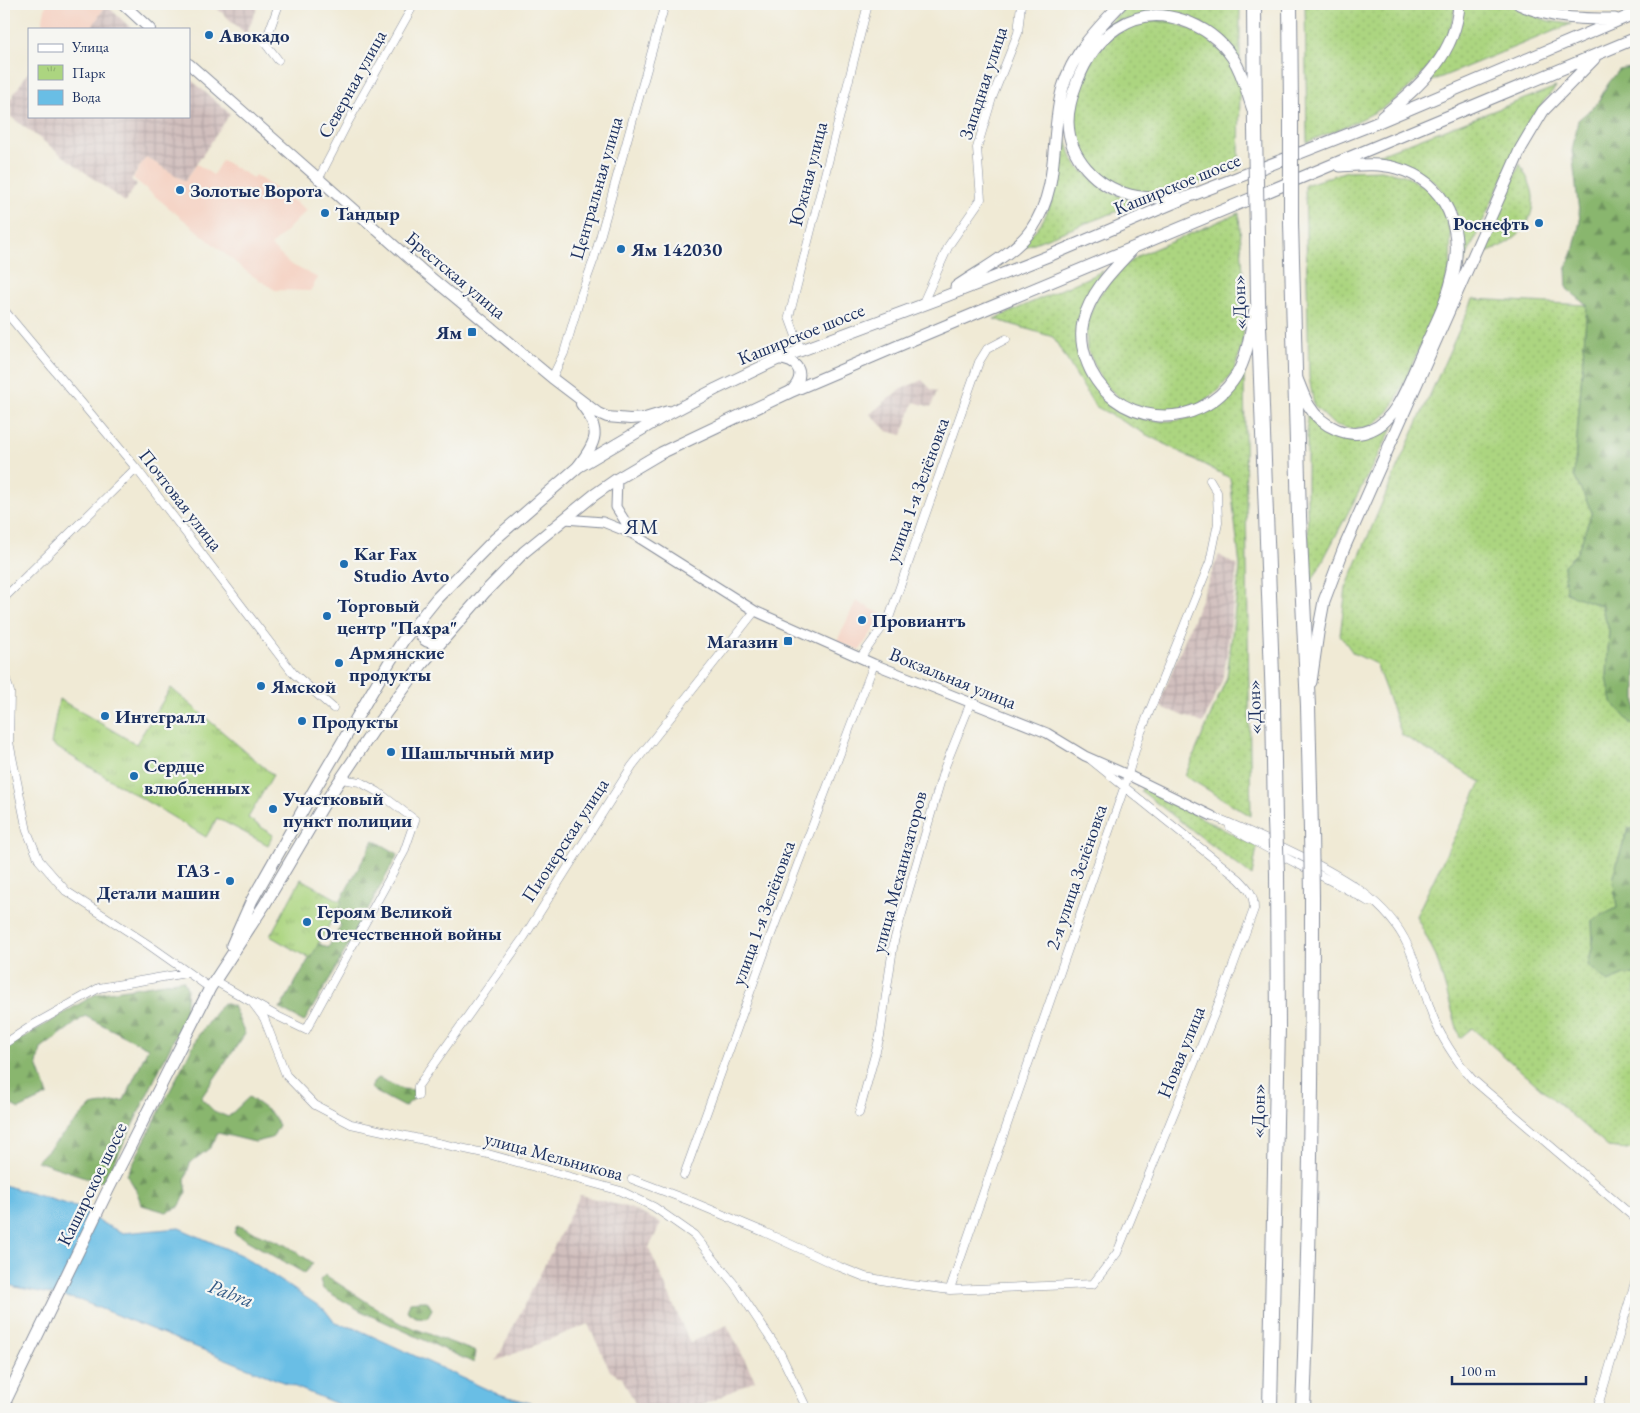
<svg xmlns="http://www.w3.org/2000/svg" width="1640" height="1413" viewBox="0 0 1640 1413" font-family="'EB Garamond',serif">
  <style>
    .built { fill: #f5d2c3 }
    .industrial { fill: url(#industrial-grid) }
    .grass { fill: url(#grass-dots); stroke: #64826f }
    .forest { fill: url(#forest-firs); stroke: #527266 }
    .park { fill: url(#park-tufts); stroke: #64826f }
    .water { fill: #69bee5; stroke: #4276a2 }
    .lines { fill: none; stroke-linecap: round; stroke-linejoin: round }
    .minor-casing { stroke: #868c9a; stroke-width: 9 }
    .tertiary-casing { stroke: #868c9a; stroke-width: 11 }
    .secondary-casing { stroke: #868c9a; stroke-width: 12 }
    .primary-casing { stroke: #868c9a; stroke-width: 13 }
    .motorway-casing { stroke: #868c9a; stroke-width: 16 }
    .minor { stroke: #fff; stroke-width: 8 }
    .tertiary { stroke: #fff; stroke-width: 9 }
    .secondary { stroke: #fff; stroke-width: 10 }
    .primary { stroke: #fff; stroke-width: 11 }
    .motorway { stroke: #fff; stroke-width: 14 }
    .motorway-bridge-casing { stroke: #868c9a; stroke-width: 16; stroke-linecap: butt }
    .motorway-bridge { stroke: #fff; stroke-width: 14 }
    .poi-dot { fill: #1f6fb2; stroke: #f6f6f2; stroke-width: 2 }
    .labels { text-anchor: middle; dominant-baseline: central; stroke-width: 4.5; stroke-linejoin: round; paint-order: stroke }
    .poi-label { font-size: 19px; font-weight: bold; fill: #1b2f5e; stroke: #f6f6f2; text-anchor: start }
    .street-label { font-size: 19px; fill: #1b2f5e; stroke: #f6f6f2 }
    .water-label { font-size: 20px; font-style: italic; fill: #325a86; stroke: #f6f6f2 }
    .quarter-label { font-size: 21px; letter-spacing: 1px; fill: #1b2f5e; stroke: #f6f6f2 }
  </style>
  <defs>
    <pattern id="industrial-grid" width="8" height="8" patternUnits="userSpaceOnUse" patternTransform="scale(1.25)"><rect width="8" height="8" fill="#d1bfbd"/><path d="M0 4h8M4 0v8" fill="none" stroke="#b3a4a5"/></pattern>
    <pattern id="grass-dots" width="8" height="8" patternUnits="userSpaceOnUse" patternTransform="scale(1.25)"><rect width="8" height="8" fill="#acd580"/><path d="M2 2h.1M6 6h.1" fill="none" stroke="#93b771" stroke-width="1.8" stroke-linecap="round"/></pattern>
    <pattern id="forest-firs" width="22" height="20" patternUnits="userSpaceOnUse" patternTransform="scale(1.25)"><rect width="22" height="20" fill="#89b66e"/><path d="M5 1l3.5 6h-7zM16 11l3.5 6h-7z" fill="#6f945e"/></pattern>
    <pattern id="park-tufts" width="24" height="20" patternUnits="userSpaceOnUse" patternTransform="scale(1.25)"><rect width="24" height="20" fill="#acd580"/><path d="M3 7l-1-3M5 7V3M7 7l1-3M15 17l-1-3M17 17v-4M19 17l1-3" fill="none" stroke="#93b771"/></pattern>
  </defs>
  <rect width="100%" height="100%" fill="#f6f6f2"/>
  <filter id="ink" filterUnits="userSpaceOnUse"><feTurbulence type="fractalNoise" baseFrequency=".02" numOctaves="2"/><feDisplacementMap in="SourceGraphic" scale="10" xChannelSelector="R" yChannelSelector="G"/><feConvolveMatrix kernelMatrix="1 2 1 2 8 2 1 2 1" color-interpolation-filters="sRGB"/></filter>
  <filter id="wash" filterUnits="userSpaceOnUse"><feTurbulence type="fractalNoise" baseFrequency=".0096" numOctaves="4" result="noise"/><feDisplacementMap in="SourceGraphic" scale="20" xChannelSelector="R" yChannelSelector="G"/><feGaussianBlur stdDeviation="1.12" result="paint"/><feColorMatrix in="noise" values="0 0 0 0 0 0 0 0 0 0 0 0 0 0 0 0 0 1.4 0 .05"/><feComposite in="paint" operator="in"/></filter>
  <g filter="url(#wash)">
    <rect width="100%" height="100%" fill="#f0ead5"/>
    <path class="built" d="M46,4H104L106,5L91,29H41Z
      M146,157L185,181L197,164L213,175L222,160L253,178L255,175L307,210L271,246L290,264L318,278L310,291L275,290L247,272L133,178Z
      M856,601L883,615L860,650L837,641Z"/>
    <path class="industrial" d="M212,4H259L246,34Z
      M106,5L132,29H91Z
      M29,71V116H189V78L230,114L185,181L146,157L131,180L137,184L125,202L11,117L10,100Z
      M922,380L932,390L937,391L931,407L914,402L902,435L887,431L870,414L899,390Z
      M1219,555L1237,566L1228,648L1222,681L1203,723L1158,706Z
      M580,1195L630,1208L661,1223L649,1248L690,1343L727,1325L755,1380L695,1409H638L622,1378L610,1371L588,1324L496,1361Z"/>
    <path class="grass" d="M1128,4H1240V60L1202,23L1121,20L1101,31Z
      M1305,4H1455C1455,21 1446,39 1437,54C1404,106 1361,120 1307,142Z
      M1463,4H1511L1523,12L1549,21L1571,24L1427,83Z
      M1157,20L1173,23L1201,32L1224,54L1234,68L1240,86L1239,169L1187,188L1159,194H1144L1105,180L1085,162L1074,137L1072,111L1091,59L1111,37L1131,25Z
      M1556,87L1544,101L1519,143L1460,271L1463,243L1458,218L1448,198L1435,182L1413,168L1393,161L1364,160Z
      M1062,128L1072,158L1078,167L1107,191L1139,203L1016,250C1025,240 1036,231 1043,220C1059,193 1059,159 1062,128Z
      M1520,164C1525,174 1532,185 1533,196C1535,230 1507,246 1480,255Z
      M1381,170L1404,175L1428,189L1442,208L1451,233L1450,268L1436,312L1395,402L1388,412L1372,426L1353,430L1333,424L1314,406L1309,377L1305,185L1347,171Z
      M1239,213L1244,288V329L1242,347L1234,371L1219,390L1197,406L1159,413L1123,401L1103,383L1087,349L1086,323L1097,298L1120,269L1140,255Z
      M1103,271C1098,280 1092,289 1088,298C1086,304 1081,356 1082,363C1083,372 1091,383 1097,390C1123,421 1168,430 1204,412C1221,404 1233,385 1244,371L1251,816L1185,776L1227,677L1240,567L1230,478L1147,435L1095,406L1053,337L994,319Z
      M1473,299L1587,305L1574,476L1592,512L1577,553L1564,565L1566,592L1601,606L1609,630L1607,678L1630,724L1636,725V829H1628L1613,876L1617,908L1592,921L1593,944L1588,965L1608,982L1624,975L1636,974V1150L1608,1147L1472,1028L1460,1038L1436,956L1416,916L1481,782L1402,735L1376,664L1353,653L1340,635L1346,588L1393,477Z
      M1307,414C1341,446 1351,448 1393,427L1311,583L1307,509Z
      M1143,787L1257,847L1252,876L1141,791Z"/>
    <path class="forest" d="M1631,68L1636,77V725L1631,724L1612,702L1607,678L1609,630L1601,606L1566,593L1564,565L1577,553L1592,512L1574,476L1587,305L1567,289L1566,269L1573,252L1580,221L1572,151L1578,120L1597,104L1608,84L1619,70Z
      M1628,829H1636V974L1624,975L1608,982L1588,965L1593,944L1592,920L1617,908L1613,876Z
      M374,840L398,854L332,975L304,1022L280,1009L318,943L328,948L341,925L330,919Z
      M183,980L187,988L185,1016L107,1178L100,1182L37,1161L91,1106L124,1100L148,1048L85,1016L41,1049L37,1064L48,1095L19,1109L4,1101V1049L96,994Z
      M223,1003L233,1006L245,1034L201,1098L214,1111L228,1117L249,1097L271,1113L279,1125L272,1138L255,1142L218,1133L211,1147L190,1163L185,1180L187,1192L179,1207L166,1212L142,1205L135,1188L127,1175L199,1034Z
      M379,1078L402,1089L414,1090L415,1098L404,1107L374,1091L371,1088L374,1081Z
      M237,1225L286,1245L313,1263L304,1273L234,1233Z
      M325,1275L398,1322L476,1352L474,1363L361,1311L323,1289L320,1280Z
      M421,1301H427L432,1309L427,1318L416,1317L407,1311L410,1302Z"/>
    <path class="park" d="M171,688L273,775L248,818L273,835L268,845L217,818L206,837L51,744L59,699L136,744Z
      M301,879L342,902L310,959L270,936Z"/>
    <path class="water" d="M4,1185L76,1207L104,1224L123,1233L179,1228L243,1256L325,1310L335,1323L357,1329L495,1393L530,1403L541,1409H350L79,1300L15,1287L4,1282Z"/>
  </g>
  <g filter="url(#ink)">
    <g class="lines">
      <g class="minor-casing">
        <path id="minor" d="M278,60L265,43L279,4
          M318,180L348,122L414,4
          M922,305L949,245L981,199L977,148L992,98L1018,33L1021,4
          M4,310L136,468L293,673L333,708
          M801,350L789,317L868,4
          M552,378L564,353L581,295L594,259L665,4
          M4,598L136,468
          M861,657L889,618L979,362L987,349L1006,339
          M4,673L10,692L9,742L27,831L39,860L66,891L149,945L210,988
          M1212,816C1242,828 1270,841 1299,855C1342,877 1387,900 1408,946C1418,968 1424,992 1432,1014C1441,1038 1455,1059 1472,1079L1636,1219
          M1230,827C1275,855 1324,875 1369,902
          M215,981L273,1014L306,1030L404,852L415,820L378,792L360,782L341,779
          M252,1002L264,1018L286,1075L315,1105L351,1124L488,1154L621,1191L654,1207L694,1235L735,1285L780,1353L807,1409
          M4,1044L33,1025L99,988L186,973
          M418,1096V1086L524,937L632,766L755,611
          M859,1113L880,1036L894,941L944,769L971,702
          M684,1175L769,940L874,664
          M632,1179L690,1201L764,1232L840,1267L865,1277L904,1284L950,1290L1093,1284L1117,1253L1226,985L1254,909C1254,895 1249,889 1239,879L1091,760
          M951,1286L1124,788L1139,737L1210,562L1218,523L1217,492L1210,480
          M1597,1409L1636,1279"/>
      </g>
      <g class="tertiary-casing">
        <path id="tertiary" d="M617,479L616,507L633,534
          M565,519L603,522L633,534L755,611L874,664L1047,733L1085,756L1128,775L1212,816"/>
      </g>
      <g class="secondary-casing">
        <path id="secondary" d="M123,4L150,29
          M189,64L422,270L552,378L598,413L607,417L630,419L645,418L668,411
          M778,359C801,361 806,376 790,392
          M578,466C597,441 602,431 581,404
          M422,616C415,636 424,649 445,638"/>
      </g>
      <g class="primary-casing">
        <path id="primary" d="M1519,4C1552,19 1580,19 1615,19
          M1382,117C1419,86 1456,56 1459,4
          M1179,198C1162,198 1145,199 1130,195C1096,186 1069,158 1068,122C1068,108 1072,95 1077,82C1094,37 1132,3 1182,20C1203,27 1220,39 1232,57C1243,73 1247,93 1253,110
          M1131,251C1111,272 1090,293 1083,322C1080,335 1082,347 1086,359C1109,427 1198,436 1236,376C1248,356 1250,332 1255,310
          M956,287C979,271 1015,253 1031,230C1062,185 1049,135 1063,87C1073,53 1097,29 1121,4
          M1297,379C1301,388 1304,398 1309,406C1321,426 1349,440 1371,430C1398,420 1411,377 1422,353C1433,329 1446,305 1452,279C1465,231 1448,182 1396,168C1378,163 1359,165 1340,166
          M1311,682L1318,633L1324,601L1344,548L1521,148L1543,111L1594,59
          M232,945L252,900L313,792L390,661L404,639L437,598L494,540L578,467L668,414L716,389L778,359L936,300L1051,255L1185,198L1374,124L1636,13
          M4,1404L108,1190L210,988L265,904L324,804L377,725L422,664L485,592L524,552L594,495L617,479L661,453L790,392L926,334L1636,38"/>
      </g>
      <g class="motorway-casing">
        <path id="motorway" d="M1254,4L1255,129
          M1290,4L1291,109
          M1291,223L1299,516L1308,706L1311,830
          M1257,237L1258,299L1273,702L1275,821
          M1270,1409L1278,1027L1277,873
          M1303,1409C1310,1239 1312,1068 1312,897"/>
      </g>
      <use href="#minor" class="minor"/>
      <use href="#tertiary" class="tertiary"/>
      <use href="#secondary" class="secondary"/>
      <use href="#primary" class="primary"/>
      <use href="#motorway" class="motorway"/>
      <g class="motorway-bridge-casing">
        <path id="motorway-bridge" d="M1291,109V223
          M1255,129L1257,237
          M1275,821L1277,873
          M1311,830L1312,897"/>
      </g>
      <use href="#motorway-bridge" class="motorway-bridge"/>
    </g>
  </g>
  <g class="poi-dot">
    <circle cx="209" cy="35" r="5"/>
    <circle cx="180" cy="190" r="5"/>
    <circle cx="325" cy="213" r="5"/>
    <circle cx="1539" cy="223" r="5"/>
    <circle cx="621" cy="249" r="5"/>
    <rect x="467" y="327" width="10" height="10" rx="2.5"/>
    <circle cx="344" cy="564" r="5"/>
    <circle cx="327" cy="616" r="5"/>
    <circle cx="862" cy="620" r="5"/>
    <rect x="783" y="636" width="10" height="10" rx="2.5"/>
    <circle cx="339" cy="663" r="5"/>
    <circle cx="261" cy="686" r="5"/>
    <circle cx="105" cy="716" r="5"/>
    <circle cx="302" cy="721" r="5"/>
    <circle cx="391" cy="752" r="5"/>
    <circle cx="134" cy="776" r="5"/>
    <circle cx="273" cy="809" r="5"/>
    <circle cx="230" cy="881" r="5"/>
    <circle cx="307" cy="922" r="5"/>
  </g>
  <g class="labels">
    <g class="poi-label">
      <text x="219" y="35">Авокадо</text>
      <text x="190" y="190">Золотые Ворота</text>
      <text x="335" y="213">Тандыр</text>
      <text x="1529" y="223" text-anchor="end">Роснефть</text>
      <text x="631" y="249">Ям 142030</text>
      <text x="462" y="332" text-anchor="end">Ям</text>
      <text x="354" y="553">Kar Fax<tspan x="354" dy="22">Studio Avto</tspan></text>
      <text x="337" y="605">Торговый<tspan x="337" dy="22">центр "Пахра"</tspan></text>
      <text x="872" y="620">Провиантъ</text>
      <text x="778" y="641" text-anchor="end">Магазин</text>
      <text x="349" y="652">Армянские<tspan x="349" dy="22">продукты</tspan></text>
      <text x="271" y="686">Ямской</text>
      <text x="115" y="716">Интегралл</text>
      <text x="312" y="721">Продукты</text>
      <text x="401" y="752">Шашлычный мир</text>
      <text x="144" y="765">Сердце<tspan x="144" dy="22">влюбленных</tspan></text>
      <text x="283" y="798">Участковый<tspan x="283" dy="22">пункт полиции</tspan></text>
      <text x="220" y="870" text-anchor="end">ГАЗ -<tspan x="220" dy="22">Детали машин</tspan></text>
      <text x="317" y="911">Героям Великой<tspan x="317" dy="22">Отечественной войны</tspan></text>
    </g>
    <g class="street-label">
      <text transform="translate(983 83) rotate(-72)">Западная улица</text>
      <text transform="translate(352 84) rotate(-61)">Северная улица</text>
      <text transform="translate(808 174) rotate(-76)">Южная улица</text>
      <text transform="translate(1177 184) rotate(-22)">Каширское шоссе</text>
      <text transform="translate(596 188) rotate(-74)">Центральная улица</text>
      <text transform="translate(456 275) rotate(40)">Брестская улица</text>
      <text transform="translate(1239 302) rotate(-92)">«Дон»</text>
      <text transform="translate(801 334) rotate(-22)">Каширское шоссе</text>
      <text transform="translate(917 490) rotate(-70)">улица 1-я Зелёновка</text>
      <text transform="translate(181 500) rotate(52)">Почтовая улица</text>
      <text transform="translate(953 678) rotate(22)">Вокзальная улица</text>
      <text transform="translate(1254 707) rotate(-92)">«Дон»</text>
      <text transform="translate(565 840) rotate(-57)">Пионерская улица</text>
      <text transform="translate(899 872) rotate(-75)">улица Механизаторов</text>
      <text transform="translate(1076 877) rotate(-71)">2-я улица Зелёновка</text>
      <text transform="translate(763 913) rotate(-70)">улица 1-я Зелёновка</text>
      <text transform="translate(1181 1052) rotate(-68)">Новая улица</text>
      <text transform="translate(1258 1111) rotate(-89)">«Дон»</text>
      <text transform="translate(554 1156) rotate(15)">улица Мельникова</text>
      <text transform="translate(92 1184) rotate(-64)">Каширское шоссе</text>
    </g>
    <g class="water-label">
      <text transform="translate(231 1293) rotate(21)">Pahra</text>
    </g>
    <g class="quarter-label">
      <text x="642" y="526">ЯМ</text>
    </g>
  </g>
  <rect width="1640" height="1413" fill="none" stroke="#f6f6f2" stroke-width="20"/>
  <rect x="28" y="28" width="162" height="90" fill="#f6f6f2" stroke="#9ea6b7"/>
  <rect x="38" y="44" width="25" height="8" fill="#ffffff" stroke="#9ea6b7"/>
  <text x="72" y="52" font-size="15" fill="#1b2f5e">Улица</text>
  <rect x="38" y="65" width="25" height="15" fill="url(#park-tufts)" stroke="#9ea6b7"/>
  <text x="72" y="78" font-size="15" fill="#1b2f5e">Парк</text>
  <rect x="38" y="90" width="25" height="15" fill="#69bee5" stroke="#9ea6b7"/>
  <text x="72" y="102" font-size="15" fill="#1b2f5e">Вода</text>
  <path d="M1452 1376v8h134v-8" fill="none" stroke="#1b2f5e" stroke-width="2.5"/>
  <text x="1460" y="1376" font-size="15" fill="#1b2f5e" stroke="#f6f6f2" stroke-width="4" paint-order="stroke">100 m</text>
</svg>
